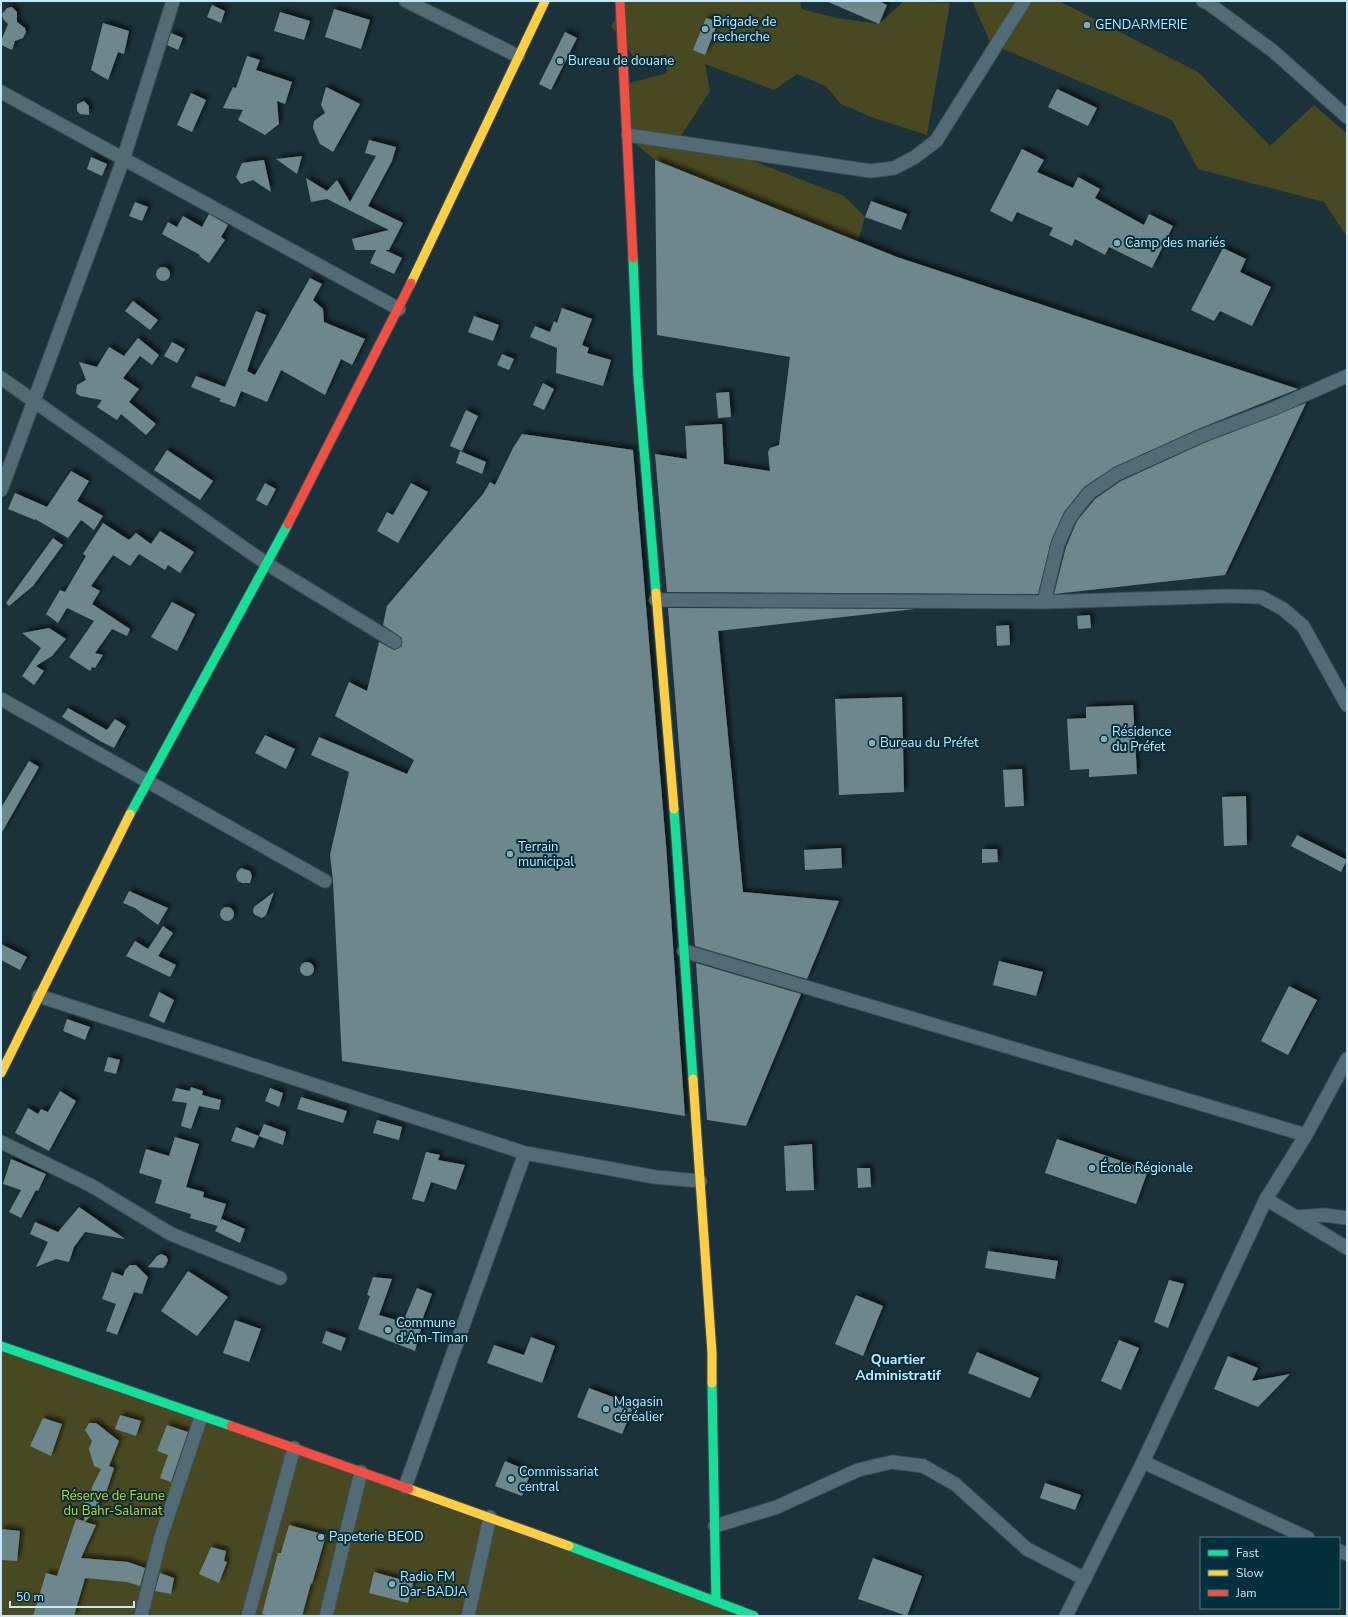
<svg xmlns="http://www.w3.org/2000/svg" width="1348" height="1617" viewBox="0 0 1348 1617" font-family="'Nunito Sans',sans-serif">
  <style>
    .green { fill: #494921 }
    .building { fill: #6d878c; filter: url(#shadow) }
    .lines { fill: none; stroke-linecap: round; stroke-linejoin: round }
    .street-casing { stroke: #3c4f57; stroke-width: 15 }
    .fast-casing { stroke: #3c4f57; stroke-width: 11 }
    .slow-casing { stroke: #3c4f57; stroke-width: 11 }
    .jam-casing { stroke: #3c4f57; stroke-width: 11 }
    .street { stroke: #526b75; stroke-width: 13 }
    .fast { stroke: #16e098; stroke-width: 9 }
    .slow { stroke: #ffcf43; stroke-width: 9 }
    .jam { stroke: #f24e42; stroke-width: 9 }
    .poi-dot { fill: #8aa9b6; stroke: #032e3c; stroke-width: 1.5 }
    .labels { text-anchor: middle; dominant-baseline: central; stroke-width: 4; stroke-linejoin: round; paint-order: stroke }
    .poi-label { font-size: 13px; fill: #c5e9f8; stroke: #032e3c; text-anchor: start }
    .park-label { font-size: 13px; fill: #dcd00c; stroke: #032e3c }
    .neighbourhood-label { font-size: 14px; font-weight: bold; fill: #c5e9f8; stroke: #032e3c }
  </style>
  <defs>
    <filter id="shadow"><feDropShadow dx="3.5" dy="-3.5" stdDeviation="2" flood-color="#0009"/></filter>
  </defs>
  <rect width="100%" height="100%" fill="#1c323a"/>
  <path class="green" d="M627,1H800L801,9L837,18L879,24L904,1L950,3L927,135L871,117L841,104L826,86L797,74L774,90L705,64L710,91L679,139L753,161L844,196L865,217L858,241L655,160L625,135L626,84L667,73L666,54L638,63L611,26Z
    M972,1H1059L1198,72L1270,146L1314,105L1347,134V237L1324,202L1198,169L1172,120L991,44Z
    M1,1345L749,1616H1Z"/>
  <path class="building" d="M826,1H879L887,5L879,24Z
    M212,5L225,11L221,23L207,17Z
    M12,7L17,12V22L25,28L26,32L23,38L15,41L12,50L1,45V41L8,24L3,19L2,14L7,8Z
    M334,9L370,20L361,49L325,37Z
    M280,12L310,21L304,40L274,31Z
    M706,18L718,22L705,55L693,50Z
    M103,23L129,31L124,54L118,52L108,80L91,70Z
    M565,32L577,38L551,90L539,84Z
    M171,33L183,38L178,50L167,45Z
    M247,56L260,60L256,70L292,82L285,104L277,101L279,124L265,135L238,120L243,110L223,108L233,87L236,88Z
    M326,87L360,104L333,152L320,144L313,128L314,121L325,113L321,105Z
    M1057,89L1097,108L1088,126L1048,107Z
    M191,93L206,100L192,132L177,125Z
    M84,101L89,106V115L80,114L77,111V104Z
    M369,140L396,147L392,161L368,206L403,223L389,250H385L402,258L394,274L370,263L376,250H355L352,239L389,230L327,199L311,202L306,178L327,191L337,180L350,202L376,156L365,153Z
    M1022,149L1044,160L1037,172L1073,188L1078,177L1100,189L1095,198L1144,225L1149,214L1173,226L1152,268L1109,247L1105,255L1075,239L1072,246L1049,235L1053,228L1017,212L1012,222L990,211Z
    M302,156L297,174L276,159Z
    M91,157L107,164L102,176L87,169Z
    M264,160L271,192L253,180L241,184L236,177L242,163Z
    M655,160L897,257L1298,389L1198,429L1114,467L1084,487L1064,512L1051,541L1038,594L667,592L655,454L687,459L685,426L722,424L724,464L770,471L768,452L770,448L779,445L790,357L657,335Z
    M871,201L907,214L901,230L865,217Z
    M135,202L148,207L142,221L129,216Z
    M209,214L228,225L221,237L225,240L209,263L199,256L200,255L162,234L168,222L177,227L183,216L202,227Z
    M1223,248L1246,259L1240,272L1271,287L1252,326L1220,311L1214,321L1191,310Z
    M156 274a7 7 0 1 1 14 0a7 7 0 1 1-14 0Z
    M310,278L322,284L313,300L323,309L324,322L365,339L352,365L341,359L325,395L281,370L267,402L241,391L235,407L219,401L221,399L191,387L196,376L225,387L256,311L266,315L247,371L255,375Z
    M133,301L158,320L150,330L125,311Z
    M562,308L592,319L582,345L589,348L587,353L611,360L603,386L556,373L557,348L530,337L535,326L550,332L554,321L557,323Z
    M474,316L499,325L493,341L468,332Z
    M138,338L159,355L152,365L140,356L123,378L139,389L129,402L156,424L146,435L121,414L117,420L97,407L102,400L80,396L76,393L77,385L86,380L79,362L97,367L109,347L124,356Z
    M172,342L185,349L177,363L164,356Z
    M502,354L514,359L509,370L497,365Z
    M543,383L554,389L544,410L533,405Z
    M729,392L731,417L718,418L716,393Z
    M1306,403L1225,575L1054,594L1066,547L1077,521L1095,499L1121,481L1204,443Z
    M466,410L478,416L462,451L450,446Z
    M522,434L633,450L666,845L685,1116L342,1061L333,881L330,855L349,772L311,755L319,737L407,774L414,760L335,716L349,682L367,691L379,642L394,650L402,646V638L383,625L387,606L483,494L490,482L495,485L513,448Z
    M167,450L213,481L200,500L154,470Z
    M460,451L486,462L482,474L456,463Z
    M71,471L89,481L77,501L103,516L94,530L81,520L68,538L35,519V520L8,509L15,493L47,507Z
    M265,483L276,489L267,506L256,500Z
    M411,483L428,492L398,543L377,531L387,512L393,515Z
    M103,523L129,540L136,533L151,544L160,531L194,552L180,573L168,565L165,570L139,554L130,566L113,555L91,586L100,591L92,604L130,629L127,636L112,629L95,653L103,655L95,668L92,667L90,671L69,657L94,621L67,608L58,623L46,614L60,590L65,592L86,556L83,554Z
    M53,538L63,545L33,586L9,606L6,603Z
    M172,602L195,614L177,651L151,637Z
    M668,608L915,609L718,631L743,892L839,901L807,979L695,946Z
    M1090,615L1091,628L1078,629L1077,616Z
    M1009,625L1010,645L997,646L996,626Z
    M49,628L66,639L52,656L36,666L44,671L34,685L22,676L41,648L22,633Z
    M902,697L904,792L839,795L835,699Z
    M1133,705L1137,774L1089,777V769L1070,770L1067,719L1086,718V707Z
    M68,708L107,730L115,719L126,726L114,748L100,741L62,717Z
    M265,735L295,749L286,769L255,753Z
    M29,761L39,767L1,834V808Z
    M1022,769L1024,806L1005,807L1003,770Z
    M1246,796L1247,845L1224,846L1222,797Z
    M1297,835L1347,860L1341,872L1291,846Z
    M841,848L842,868L805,870L804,850Z
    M982,849H997L998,862L982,863Z
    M241,868L250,871L252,876L250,883H242L238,881L236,876L237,872Z
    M129,891L168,908L158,925L135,908L123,903Z
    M274,892L266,915L262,918L255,915L253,912L254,907Z
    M220 914a7 7 0 1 1 14 0a7 7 0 1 1-14 0Z
    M163,926L173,933L158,956L176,965L170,977L126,956L135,941L148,949Z
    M1,944L27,957L20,970L1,960Z
    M999,961L1043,972L1036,996L993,985Z
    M300 969a7 7 0 1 1 14 0a7 7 0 1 1-14 0Z
    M696,963L801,994L746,1126L707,1120Z
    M1289,986L1317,1000L1288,1055L1261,1041Z
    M159,992L174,1000L164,1023L149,1016Z
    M67,1019L90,1027L85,1040L63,1031Z
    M108,1057L120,1060L116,1074L104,1071Z
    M191,1087L203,1091L202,1095L221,1100L219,1110L199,1106L191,1129L181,1126L187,1103L172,1101L176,1088L190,1091Z
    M270,1088L283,1093L279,1107L265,1101Z
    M60,1091L76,1101L49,1151L15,1133L28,1108L38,1114L41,1109L48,1112Z
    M301,1097L347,1111L343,1123L297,1109Z
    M377,1120L402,1127L399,1140L373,1133Z
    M264,1124L286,1132L283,1145L259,1136Z
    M236,1127L259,1136L254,1148L231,1141Z
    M175,1137L199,1144L186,1187L204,1192L203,1197L226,1204L220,1222L222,1219L245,1229L240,1243L215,1231L218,1226L190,1218L191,1214L155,1203L162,1180L139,1173L146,1149L169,1156Z
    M1057,1139L1148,1170L1136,1204L1045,1173Z
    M812,1144L814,1190L786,1191L784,1146Z
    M426,1152L440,1155L438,1160L465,1165L456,1190L431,1182L424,1202L412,1199Z
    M11,1159L46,1174L38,1191L36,1190L21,1218L9,1212L21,1190L3,1184Z
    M857,1168H870L871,1187L858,1188Z
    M79,1207L125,1239L85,1232L74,1247L69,1262L56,1259L36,1267L48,1242L30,1234L35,1222L58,1232Z
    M988,1251L1058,1261L1055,1279L985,1268Z
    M161,1254L166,1256L168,1260L166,1265L163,1268L148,1267L157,1256Z
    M130,1265H136L148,1277L142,1294L134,1292L117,1335L106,1331L116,1304L102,1299L112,1272L123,1276L125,1270Z
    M188,1271L228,1297L197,1336L161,1311Z
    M373,1277L392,1279L379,1315L403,1322L417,1288L432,1294L419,1328L421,1329L415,1351L358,1329L370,1296L367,1295Z
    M1169,1280L1184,1284L1168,1328L1154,1322Z
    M856,1295L883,1306L863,1356L835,1344Z
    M235,1320L261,1329L249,1362L223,1353Z
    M326,1331L346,1338L341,1351L322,1343Z
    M531,1337L555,1346L542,1383L487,1363L494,1345L524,1355Z
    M1119,1340L1139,1348L1121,1390L1101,1381Z
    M977,1352L1039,1378L1030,1398L968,1373Z
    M1228,1356L1258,1368L1252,1381L1290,1374L1258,1407L1214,1389Z
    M589,1388L634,1405L622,1434L577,1417Z
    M120,1415L141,1421L136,1436L115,1429Z
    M43,1418L62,1424L51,1456L30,1446Z
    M89,1423H96L119,1441L109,1466L114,1468L106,1493L99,1498V1506L85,1522L96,1525L81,1558L128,1562L145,1568L140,1586L127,1582L85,1578L74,1616H33L46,1573L57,1576L76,1519L84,1521L85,1499L91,1495L92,1487L101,1469L94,1466L89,1449L92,1441L85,1430Z
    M167,1425L188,1432L171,1482L160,1478L168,1455L157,1451Z
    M505,1461L531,1472L522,1496L495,1486Z
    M1045,1483L1081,1495L1075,1510L1040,1498Z
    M289,1525L326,1535L312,1584L311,1583L302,1616H271L262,1614L278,1553H281Z
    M1,1529L20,1531L17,1561L1,1560Z
    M211,1547L226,1551L224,1561L227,1562L219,1583L199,1574Z
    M873,1558L922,1576L907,1616L858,1599Z
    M374,1572L413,1583L408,1603L369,1593Z
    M160,1573L174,1578L171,1594L155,1591Z"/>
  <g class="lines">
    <g class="street-casing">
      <path id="street" d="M406,1L518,56
        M1203,1L1208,3L1273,51L1347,117
        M1,92L399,309
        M628,135L871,171L894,168L915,157L936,141L1024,1
        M1,378L267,564L395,642
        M1,490L123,160L173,1
        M656,600L1044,602L1229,596L1261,597L1283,609L1303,626L1347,705
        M1044,602L1058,544L1070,517L1089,493L1117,474L1201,436L1275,408L1347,376
        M1,699L325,881
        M684,951L1306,1135
        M39,996L525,1153L655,1177L700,1181
        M1,1142L92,1186L171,1234L280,1278
        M1266,1199L1347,1248
        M1297,1217L1324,1215L1347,1218
        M405,1487L525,1153
        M715,1526L777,1507L858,1470L892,1462L923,1466L955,1484L1027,1549L1085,1579
        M1308,1538L1143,1462L1266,1199L1306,1135L1347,1059
        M1339,1551L1347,1554
        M141,1616L160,1540L201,1417
        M248,1616L294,1448
        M326,1616L361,1472
        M468,1616L490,1517
        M1066,1616L1143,1462"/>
    </g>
    <g class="fast-casing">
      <path id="fast" d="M633,258L638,377L656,593
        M674,809L693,1079
        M130,814L288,524
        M1,1346L231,1426
        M712,1383L716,1601
        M569,1546L754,1616"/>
    </g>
    <g class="slow-casing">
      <path id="slow" d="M411,283L545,1
        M656,593L674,809
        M1,1073L130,814
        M693,1079L712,1353V1383
        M409,1489L569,1546"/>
    </g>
    <g class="jam-casing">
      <path id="jam" d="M620,1L633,258
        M288,524L411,283
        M231,1426L409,1489"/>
    </g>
    <use href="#street" class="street"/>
    <use href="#fast" class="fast"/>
    <use href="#slow" class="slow"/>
    <use href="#jam" class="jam"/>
  </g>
  <g class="poi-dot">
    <circle cx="1087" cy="25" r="4"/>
    <circle cx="705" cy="29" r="4"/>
    <circle cx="560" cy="61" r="4"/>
    <circle cx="1117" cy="243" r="4"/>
    <circle cx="1104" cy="739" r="4"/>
    <circle cx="872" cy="743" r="4"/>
    <circle cx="510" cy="854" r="4"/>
    <circle cx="1092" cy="1168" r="4"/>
    <circle cx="388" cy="1330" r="4"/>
    <circle cx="606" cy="1409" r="4"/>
    <circle cx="511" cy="1479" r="4"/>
    <circle cx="321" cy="1537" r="4"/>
    <circle cx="392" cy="1584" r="4"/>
  </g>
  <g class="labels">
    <g class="poi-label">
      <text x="713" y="22">Brigade de<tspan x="713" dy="15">recherche</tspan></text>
      <text x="1095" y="25">GENDARMERIE</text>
      <text x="568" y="61">Bureau de douane</text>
      <text x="1125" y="243">Camp des mariés</text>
      <text x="1112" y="732">Résidence<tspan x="1112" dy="15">du Préfet</tspan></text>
      <text x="880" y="743">Bureau du Préfet</text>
      <text x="518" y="847">Terrain<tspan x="518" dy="15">municipal</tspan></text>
      <text x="1100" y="1168">École Régionale</text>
      <text x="396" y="1323">Commune<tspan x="396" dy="15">d'Am-Timan</tspan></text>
      <text x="614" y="1402">Magasin<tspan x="614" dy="15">céréalier</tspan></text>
      <text x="519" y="1472">Commissariat<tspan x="519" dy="15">central</tspan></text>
      <text x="329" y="1537">Papeterie BEOD</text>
      <text x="400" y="1577">Radio FM<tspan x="400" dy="15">Dar-BADJA</tspan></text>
    </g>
    <g class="park-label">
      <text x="113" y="1496">Réserve de Faune<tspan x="113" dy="15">du Bahr-Salamat</tspan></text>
    </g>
    <g class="neighbourhood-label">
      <text x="898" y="1359">Quartier<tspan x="898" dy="16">Administratif</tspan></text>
    </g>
  </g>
  <rect width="1348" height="1617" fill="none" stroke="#c5e9f8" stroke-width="4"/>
  <rect x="1200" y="1537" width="140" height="72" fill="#032e3c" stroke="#517987"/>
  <rect x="1208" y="1550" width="20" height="6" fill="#16e098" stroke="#517987"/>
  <text x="1236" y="1557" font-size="12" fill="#c5e9f8">Fast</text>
  <rect x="1208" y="1570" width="20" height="6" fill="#ffcf43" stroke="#517987"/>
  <text x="1236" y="1577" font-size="12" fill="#c5e9f8">Slow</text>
  <rect x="1208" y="1590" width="20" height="6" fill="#f24e42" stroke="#517987"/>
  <text x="1236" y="1597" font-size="12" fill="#c5e9f8">Jam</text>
  <path d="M10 1601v6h124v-6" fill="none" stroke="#c5e9f8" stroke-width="2"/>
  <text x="16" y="1601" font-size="12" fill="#c5e9f8" stroke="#032e3c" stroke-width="3" paint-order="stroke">50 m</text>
</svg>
